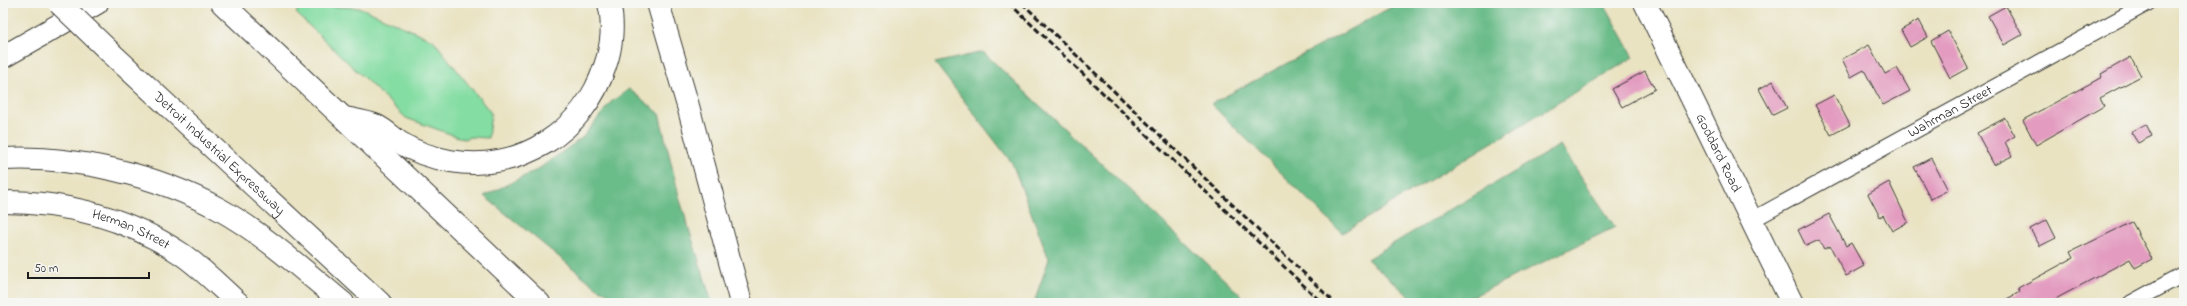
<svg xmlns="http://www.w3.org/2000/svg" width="2187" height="306" viewBox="0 0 2187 306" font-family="'Indie Flower',sans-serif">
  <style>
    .green { fill: #84dda3; stroke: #507c60 }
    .forest { fill: #6bbc89; stroke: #446c52 }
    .building { fill: #e39cc0 }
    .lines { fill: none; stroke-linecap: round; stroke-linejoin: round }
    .street-casing { stroke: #3b3a35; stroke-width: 17 }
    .secondary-casing { stroke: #3b3a35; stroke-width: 24 }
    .highway-casing { stroke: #3b3a35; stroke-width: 24 }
    .street { stroke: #fff; stroke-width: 15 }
    .secondary { stroke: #fff; stroke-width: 22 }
    .highway { stroke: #fff; stroke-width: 22 }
    .rail { stroke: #1c1c1c; stroke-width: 3; stroke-dasharray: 6 3; stroke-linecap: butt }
    .highway-bridge-casing { stroke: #3b3a35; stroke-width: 24; stroke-linecap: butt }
    .highway-bridge { stroke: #fff; stroke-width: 22 }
    .labels { text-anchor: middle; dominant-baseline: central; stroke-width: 3; stroke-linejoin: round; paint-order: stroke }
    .street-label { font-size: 14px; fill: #1c1c1c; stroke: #f6f6f2 }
  </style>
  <rect width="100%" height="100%" fill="#f6f6f2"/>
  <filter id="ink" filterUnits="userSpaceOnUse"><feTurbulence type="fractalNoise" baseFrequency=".025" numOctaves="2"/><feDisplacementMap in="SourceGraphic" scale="8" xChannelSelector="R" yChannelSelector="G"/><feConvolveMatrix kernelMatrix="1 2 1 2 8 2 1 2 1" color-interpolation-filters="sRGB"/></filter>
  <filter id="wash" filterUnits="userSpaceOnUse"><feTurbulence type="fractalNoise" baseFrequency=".012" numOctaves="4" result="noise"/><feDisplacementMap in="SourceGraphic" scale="16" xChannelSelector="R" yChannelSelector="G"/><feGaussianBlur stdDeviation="0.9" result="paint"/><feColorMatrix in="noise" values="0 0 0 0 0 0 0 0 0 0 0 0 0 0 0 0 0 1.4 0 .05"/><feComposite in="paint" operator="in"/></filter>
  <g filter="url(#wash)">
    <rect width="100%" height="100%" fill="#e9e3c2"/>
    <path class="green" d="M301,5L361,8L433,40L491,113L488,138L470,137L464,139L406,118L296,13Z"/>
    <path class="forest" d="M1399,3H1604L1634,57L1342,233L1211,104Z
      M983,52L1249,303H1034L1049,259L1012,163L935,63Z
      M629,89L659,113L680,200L712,303H624L596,287L484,196L537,170L583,137L611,102Z
      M1560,145L1615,227L1459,303H1417L1367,259Z"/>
    <g id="blocks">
      <path class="building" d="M2006,6L2022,35L2004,45L1988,16Z
        M1919,20L1928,37L1910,47L1901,30Z
        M1948,31L1968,68L1950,78L1931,41Z
        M1869,45L1885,74L1897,68L1910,91L1883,105L1864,70L1851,77L1842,59Z
        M2131,57L2141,76L2100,98L2104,106L2036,145L2023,120L2102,77L2101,74Z
        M1645,71L1655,89L1622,107L1612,89Z
        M1773,81L1787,108L1773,115L1759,89Z
        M1834,95L1850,125L1831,135L1815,105Z
        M2005,118L2015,136L2005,142L2012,156L1994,165L1977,133Z
        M2146,124L2152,136L2138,143L2131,132Z
        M1931,158L1948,190L1931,199L1914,167Z
        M1889,182L1908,222L1892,231L1883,215L1880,217L1868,194Z
        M1829,214L1846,246L1851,243L1864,266L1846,276L1830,246L1824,249L1819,240L1806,246L1798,230Z
        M2047,220L2056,238L2040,246L2030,229Z
        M2132,222L2152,259L2135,268L2130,259L2048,303H1999L2020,292L2018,288L2073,258L2070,252Z"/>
    </g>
  </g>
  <g filter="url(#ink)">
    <use href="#blocks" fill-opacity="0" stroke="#3b3a35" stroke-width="1"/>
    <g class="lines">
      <g class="street-casing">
        <g id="street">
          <path id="s1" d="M1752,220L2148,3"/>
          <path d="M2131,303L2184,274"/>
        </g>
      </g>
      <g class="secondary-casing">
        <g id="secondary">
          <path id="s2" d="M1645,3L1792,303"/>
          <path d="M3,57L97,3"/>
          <path id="s3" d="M3,202C66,202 127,218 180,253C201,267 219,286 238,303"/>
        </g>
      </g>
      <g class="highway-casing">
        <g id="highway">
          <path d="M222,3L539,303"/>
          <path d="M658,3L688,106L741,303"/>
          <path id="s4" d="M110,52L380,303"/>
          <path d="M345,118C355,120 368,122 377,126C385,130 392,137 399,142C413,151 433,158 450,161C519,173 584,132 605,66C612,47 614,23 609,3"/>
          <path d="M3,159C74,155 157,175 219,209C264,234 303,270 343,303"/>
        </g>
      </g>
      <use href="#street" class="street"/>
      <use href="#secondary" class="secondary"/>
      <use href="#highway" class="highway"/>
      <path class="rail" d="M1009,3L1322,303
        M1022,3L1335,303"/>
      <g class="highway-bridge-casing">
        <path id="highway-bridge" d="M59,3L110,52"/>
      </g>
      <use href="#highway-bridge" class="highway-bridge"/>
    </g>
  </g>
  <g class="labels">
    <g class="street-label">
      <text stroke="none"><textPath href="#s1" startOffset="226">Wahrman Street</textPath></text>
      <text stroke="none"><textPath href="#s4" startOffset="149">Detroit Industrial Expressway</textPath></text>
      <text stroke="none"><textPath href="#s2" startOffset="167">Goddard Road</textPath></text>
      <text stroke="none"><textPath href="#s3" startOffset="132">Herman Street</textPath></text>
    </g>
  </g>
  <rect width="2187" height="306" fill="none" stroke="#f6f6f2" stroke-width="16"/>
  <path d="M28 272v6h121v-6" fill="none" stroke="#1c1c1c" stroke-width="2"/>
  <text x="34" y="272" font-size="12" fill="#1c1c1c" stroke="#f6f6f2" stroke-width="3" paint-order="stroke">50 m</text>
</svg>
